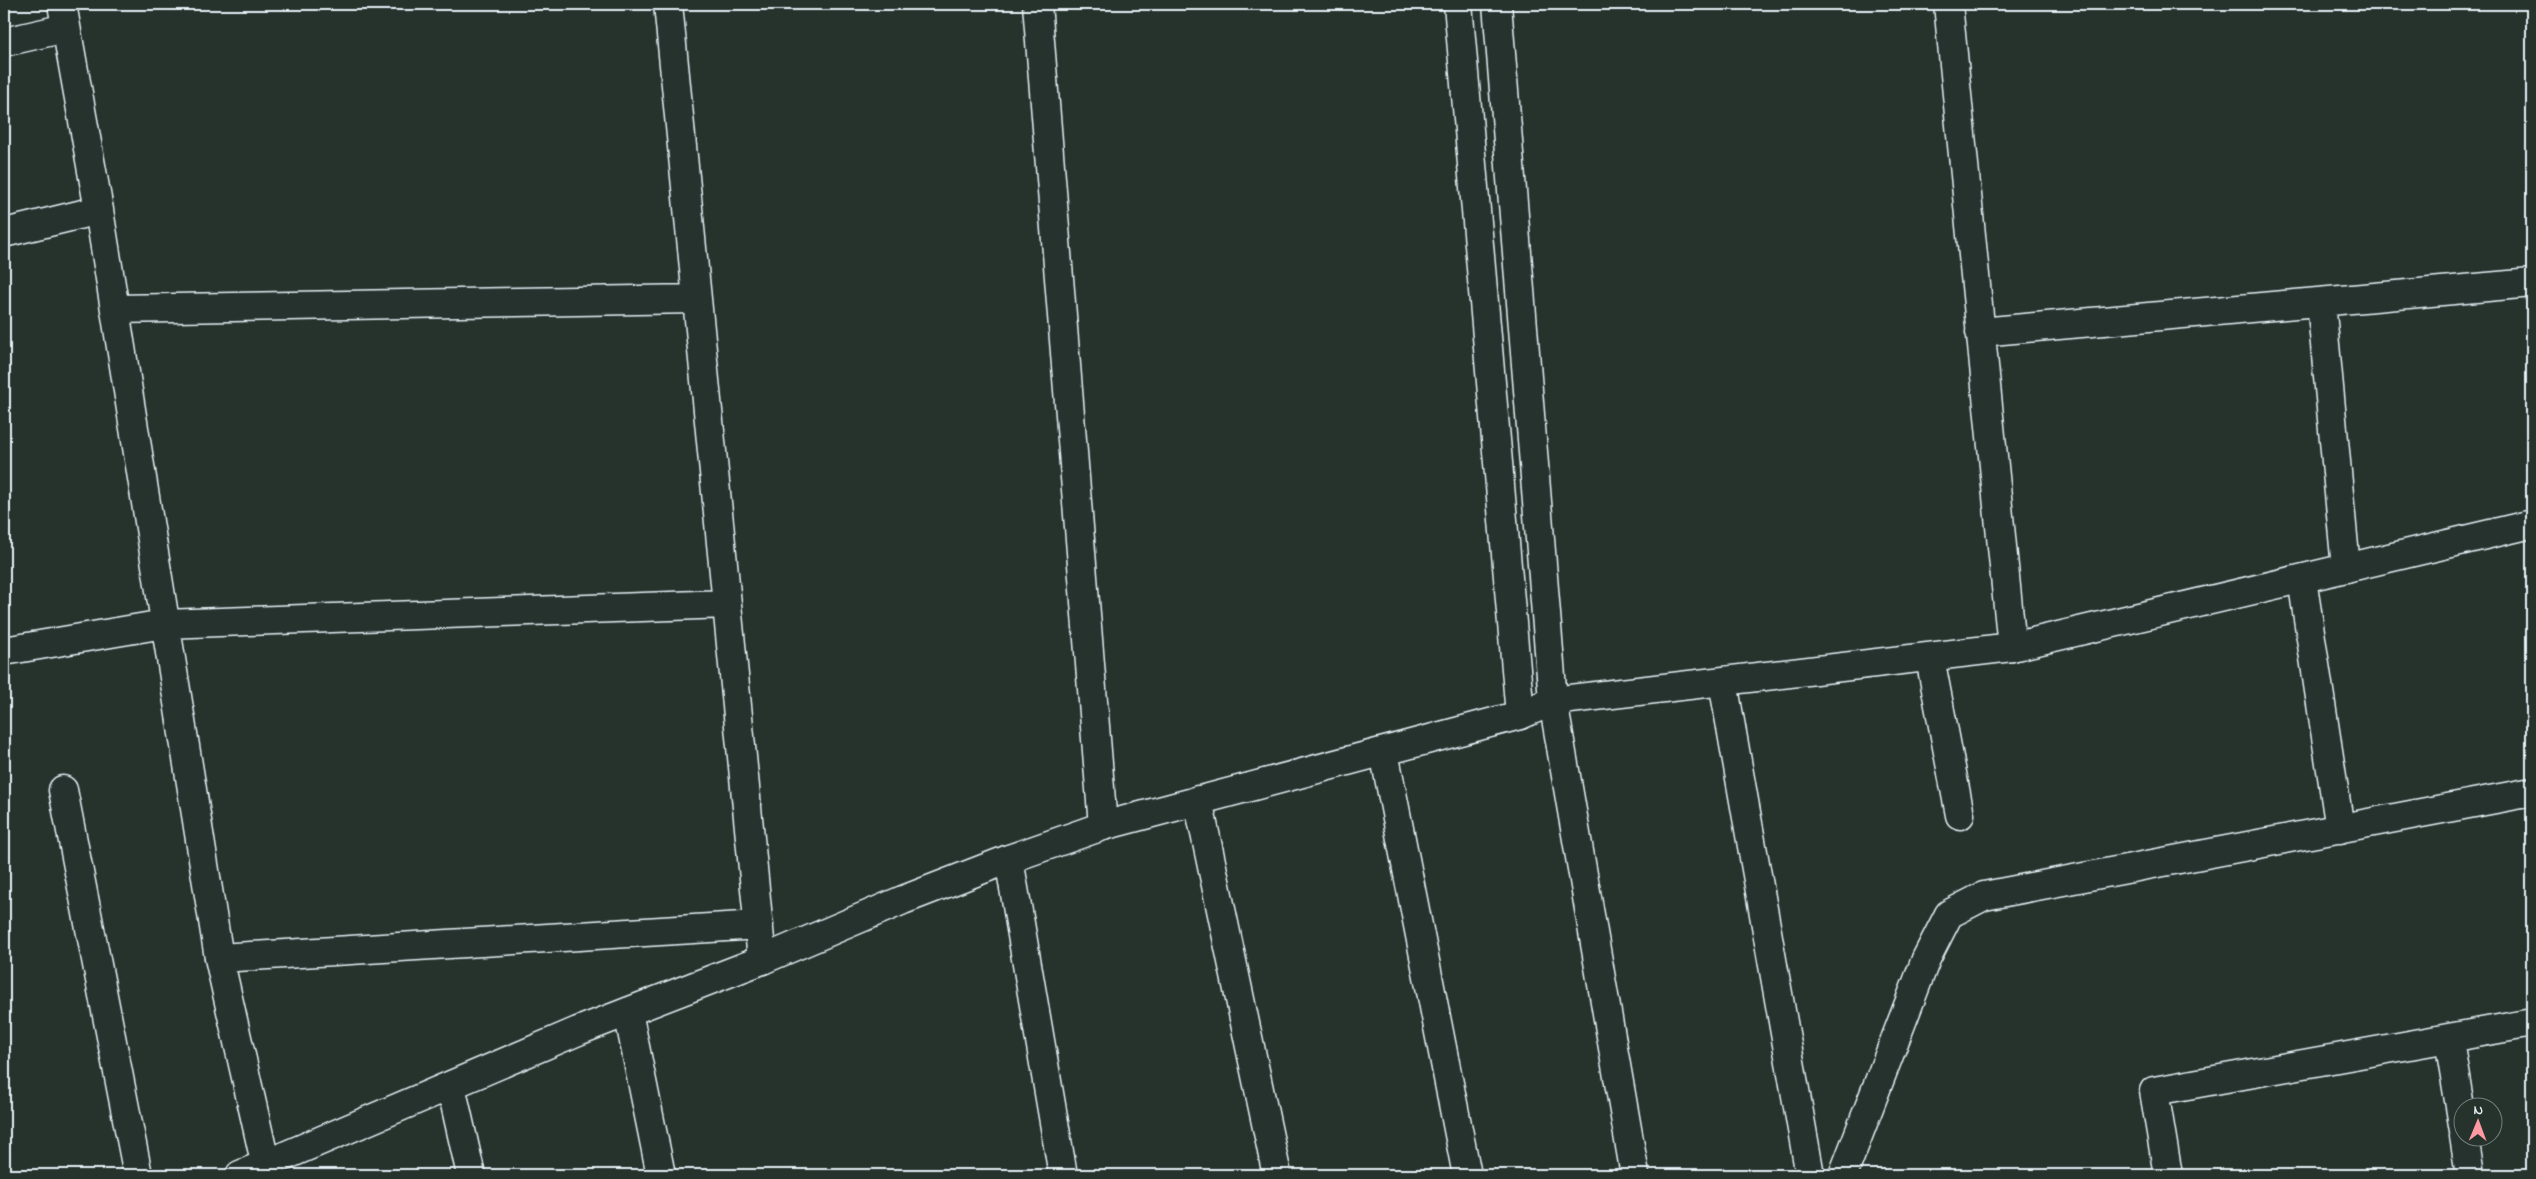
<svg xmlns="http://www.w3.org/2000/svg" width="2536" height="1179" viewBox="0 0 2536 1179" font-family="'Indie Flower',sans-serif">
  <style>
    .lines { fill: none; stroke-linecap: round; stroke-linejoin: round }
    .minor-casing { stroke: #e8f1f8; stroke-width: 31 }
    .tertiary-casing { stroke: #e8f1f8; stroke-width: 31 }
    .minor { stroke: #26332d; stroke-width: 28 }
    .tertiary { stroke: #26332d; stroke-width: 28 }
  </style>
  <rect width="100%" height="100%" fill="#26332d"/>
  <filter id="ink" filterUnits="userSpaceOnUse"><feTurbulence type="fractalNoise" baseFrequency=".02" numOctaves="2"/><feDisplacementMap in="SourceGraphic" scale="10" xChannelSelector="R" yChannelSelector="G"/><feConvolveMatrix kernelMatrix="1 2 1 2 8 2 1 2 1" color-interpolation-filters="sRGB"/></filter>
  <g filter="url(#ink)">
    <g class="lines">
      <g class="minor-casing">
        <path id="minor" d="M62,4L99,210L219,958L268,1175
          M668,4L762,960
          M1037,4L1103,826
          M1458,4L1520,715
          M1497,4L1553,701L1635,1175
          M1948,4L2012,647
          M4,42L66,28
          M4,233L99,210
          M2321,302L2346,568
          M115,309L697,299
          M1980,332L2532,283
          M2302,579L2340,829
          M4,651L164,624L727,604
          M1930,658L1960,815
          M1723,682L1810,1175
          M1384,752L1467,1175
          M63,790L138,1175
          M1198,800L1277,1175
          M1009,859L1063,1175
          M219,958L759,925
          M628,1012L661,1175
          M2449,1040L2464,1131
          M451,1086L471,1175
          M2464,1136L2470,1175
          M1843,1175L1926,959L1949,914L1984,896L2532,792
          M2168,1175L2154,1091L2532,1023"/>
      </g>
      <g class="tertiary-casing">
        <path id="tertiary" d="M240,1175L578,1031L762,960L903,900L1009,859L1103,826L1520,715L1553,701L2012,647L2532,524"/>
      </g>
      <use href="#minor" class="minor"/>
      <use href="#tertiary" class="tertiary"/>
    </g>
  </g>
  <rect width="2536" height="1179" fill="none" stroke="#26332d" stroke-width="20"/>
  <rect x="10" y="10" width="2516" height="1159" fill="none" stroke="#e8f1f8" stroke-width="2" filter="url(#ink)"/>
  <g transform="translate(2478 1122) rotate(1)"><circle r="24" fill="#26332d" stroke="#747f7e"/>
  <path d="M0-4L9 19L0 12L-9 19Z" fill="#ff9aa2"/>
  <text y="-8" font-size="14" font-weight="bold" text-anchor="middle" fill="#e8f1f8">N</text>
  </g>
</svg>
